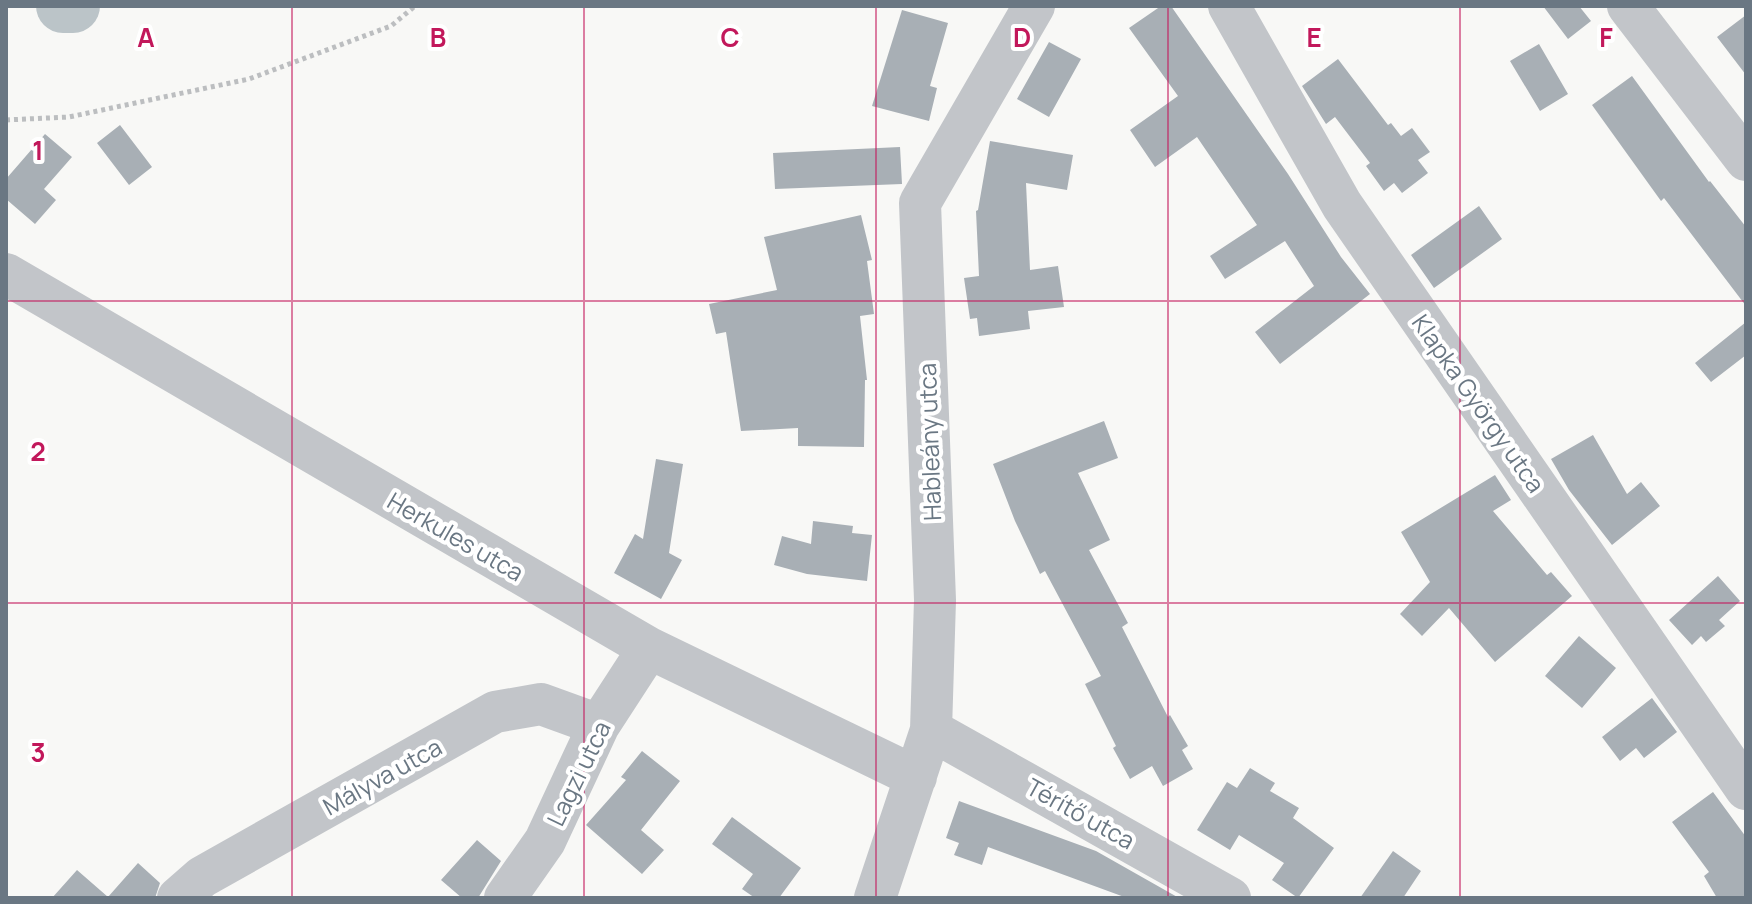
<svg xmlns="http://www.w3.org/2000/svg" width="1752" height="904" viewBox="0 0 1752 904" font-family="Manrope,sans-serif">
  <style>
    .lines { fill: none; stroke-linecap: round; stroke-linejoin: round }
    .river { stroke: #bbc4c8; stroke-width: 54 }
    .building { fill: #a8afb5 }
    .path { stroke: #bcbec0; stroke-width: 5; stroke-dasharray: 4 4; stroke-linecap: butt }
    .minor { stroke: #c2c5c9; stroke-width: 42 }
    .grid { fill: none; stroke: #c2185b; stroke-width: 2; stroke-opacity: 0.55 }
    .labels { text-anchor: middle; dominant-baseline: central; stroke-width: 8; stroke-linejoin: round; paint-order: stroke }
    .street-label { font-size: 24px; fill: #6a7783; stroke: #fff }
    .grid-label { font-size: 26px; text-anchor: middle; font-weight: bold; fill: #c2185b; stroke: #fff; stroke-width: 8; stroke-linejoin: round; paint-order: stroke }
  </style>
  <rect width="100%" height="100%" fill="#f8f8f6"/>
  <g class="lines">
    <path class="river" d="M63,6H73"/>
  </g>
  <path class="building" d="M1161,6H1171L1288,174L1341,257L1370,294L1280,364L1255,332L1314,286L1285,241L1225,279L1210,256L1257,225L1197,137L1155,167L1130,130L1178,96L1129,28Z
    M1543,6H1579L1591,21L1568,39Z
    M902,10L948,23L930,86L937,88L929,121L872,106Z
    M1746,15V75L1717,37Z
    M1049,42L1081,59L1049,117L1017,99Z
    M1539,44L1568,94L1540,111L1510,61Z
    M1338,59L1388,125L1391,123L1401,136L1412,128L1430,152L1418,160L1428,173L1402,193L1394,183L1384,191L1366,166L1370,163L1335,117L1326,124L1302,86Z
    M1632,76L1709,182L1710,181L1746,227V306L1664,198L1661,201L1592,105Z
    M120,125L152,167L129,185L97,143Z
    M45,134L72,157L44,189L56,200L35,224L6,199V179Z
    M990,141L1073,155L1067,190L1026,183L1030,270L1058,266L1064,307L1028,311L1030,329L979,336L977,318L970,319L964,278L979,276L976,211L978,210Z
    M900,147L902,184L775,189L773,153Z
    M1479,206L1502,239L1434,288L1411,255Z
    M861,215L872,260L867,261L874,314L860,316L867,380H865L864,447L798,446V428L741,431L726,332L716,334L709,304L777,290L764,237Z
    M1746,322V355L1711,382L1695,363Z
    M1104,421L1118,458L1078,473L1110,540L1089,550L1128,623L1122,627L1168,717L1170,715L1188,746L1182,750L1193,769L1163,786L1152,766L1130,779L1113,748L1116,746L1085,684L1101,676L1045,571L1040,574L1015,521L993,464Z
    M1593,435L1627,494L1641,482L1660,506L1612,545L1569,490L1551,459Z
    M656,459L683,464L669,553L682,560L661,599L614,573L635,534L643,539Z
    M1495,475L1511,500L1493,511L1547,575L1551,572L1572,596L1495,662L1449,608L1422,636L1400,614L1430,582L1401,532Z
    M813,521L853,526L852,533L872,535L867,581L807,574L774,565L782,536L811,544Z
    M1718,576L1740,601L1719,620L1725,626L1706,642L1701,636L1692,645L1669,620Z
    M1579,636L1616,668L1582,708L1545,676Z
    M1652,698L1677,732L1644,758L1636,748L1620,761L1602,737Z
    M642,751L680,781L641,830L664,850L642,874L586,825L626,780L621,777Z
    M1250,768L1275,783L1270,791L1299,808L1293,818L1334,848L1298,898L1272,880L1284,863L1239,835L1230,850L1197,830L1227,782L1237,788Z
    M1713,792L1746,837V898H1717L1704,876L1709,872L1672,822Z
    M959,801L1096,851L1179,898H1127L988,847L982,865L954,855L959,843L946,838Z
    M732,817L801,868L779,898H755L742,889L753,874L712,844Z
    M477,840L501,861L478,898H462L441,880Z
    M1393,851L1421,871L1403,898H1360Z
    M138,863L160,883L155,898H52L77,870L108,897Z"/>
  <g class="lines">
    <path class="path" d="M6,120L69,117L249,79L391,26L415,6"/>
    <path class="minor" d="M1229,6L1342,205L1746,789
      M1628,6L1746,160
      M6,274L649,648L916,777
      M931,730L1230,898
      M178,898L202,877L495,712L541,704L599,725
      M505,898L545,841L599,725L649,648
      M875,898L931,730L935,600L920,203L1034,6"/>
  </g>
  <path class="grid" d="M292,6V898M584,6V898M876,6V898M1168,6V898M1460,6V898M6,301H1746M6,603H1746"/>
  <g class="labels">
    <g class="street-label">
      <text transform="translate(1479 403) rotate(55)">Klapka György utca</text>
      <text transform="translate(929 442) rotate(-92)">Hableány utca</text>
      <text transform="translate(456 536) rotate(30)">Herkules utca</text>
      <text transform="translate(578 773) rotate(-64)">Lagzi utca</text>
      <text transform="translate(382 776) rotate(-29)">Mályva utca</text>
      <text transform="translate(1081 813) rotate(29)">Térítő utca</text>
    </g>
  </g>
  <g class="grid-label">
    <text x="146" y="47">A</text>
    <text x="438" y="47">B</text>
    <text x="730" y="47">C</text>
    <text x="1022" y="47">D</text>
    <text x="1314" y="47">E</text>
    <text x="1606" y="47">F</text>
    <text x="38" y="160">1</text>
    <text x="38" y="461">2</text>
    <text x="38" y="762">3</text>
  </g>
  <rect width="1752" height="904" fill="none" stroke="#6a7783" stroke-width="16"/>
</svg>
